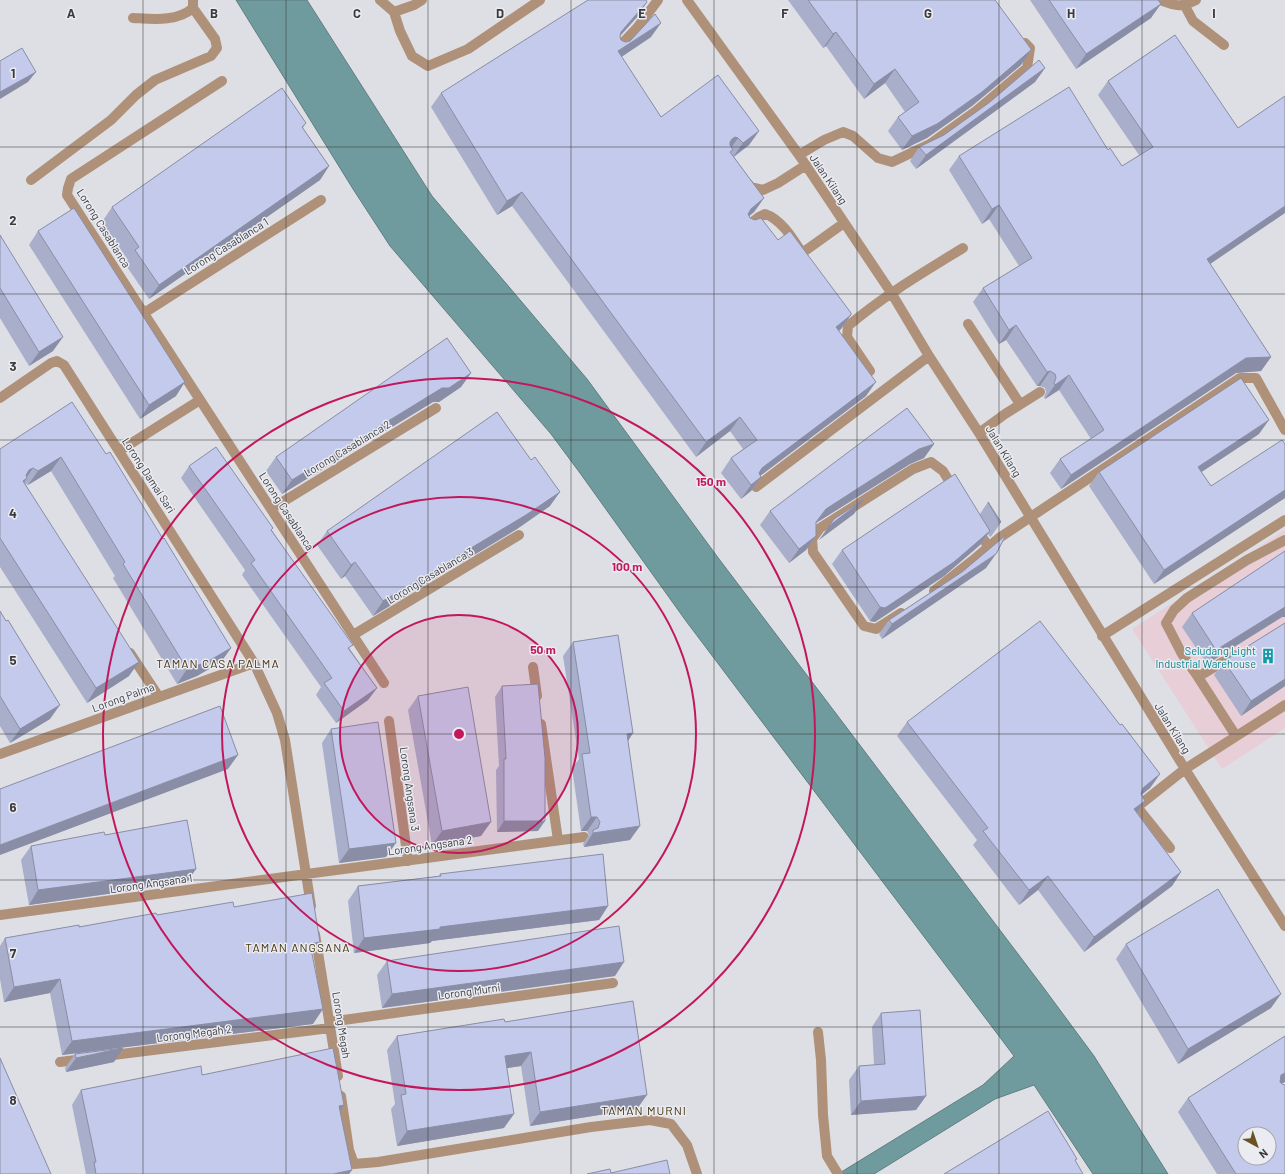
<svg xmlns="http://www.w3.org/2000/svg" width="1285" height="1174" viewBox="0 0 1285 1174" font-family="Barlow,sans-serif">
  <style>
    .industrial { fill: #e8ced6 }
    .water { fill: #6f9b9e; stroke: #5f7e81 }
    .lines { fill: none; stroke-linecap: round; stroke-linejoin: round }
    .minor { stroke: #af917a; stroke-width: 10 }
    .wall { fill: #a9aecb }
    .shaded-wall { fill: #898da5 }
    .building { fill: #c4caec; stroke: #898da5; fill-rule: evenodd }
    .grid { fill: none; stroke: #3b3b3d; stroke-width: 1; stroke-opacity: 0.55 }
    .ring { fill: none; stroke: #c2185b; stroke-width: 2 }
    .labels { text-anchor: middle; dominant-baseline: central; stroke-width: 3; stroke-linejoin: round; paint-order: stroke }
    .street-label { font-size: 11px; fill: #3b3b3d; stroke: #ebecf2 }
    .culture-label { font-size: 11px; fill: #0d838f; stroke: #ebecf2; text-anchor: end }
    .neighbourhood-label { font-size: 12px; letter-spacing: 1px; fill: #493610; stroke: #ebecf2 }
    .grid-label { font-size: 13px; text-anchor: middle; font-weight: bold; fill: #3b3b3d; stroke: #ebecf2; stroke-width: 3; stroke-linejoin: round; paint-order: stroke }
    .centre { fill: #c2185b; stroke: #ebecf2; stroke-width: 2 }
    .ring-label { font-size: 12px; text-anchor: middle; font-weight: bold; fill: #c2185b; stroke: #ebecf2; stroke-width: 3; stroke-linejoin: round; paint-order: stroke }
  </style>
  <rect width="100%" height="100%" fill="#dedfe5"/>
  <path class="industrial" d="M1285,530V728L1222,769L1132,629Z"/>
  <path class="water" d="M236,0H307L432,196L587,379L719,559L1043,987L1094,1056L1168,1174H1093L1034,1085L995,1099L874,1174H838L983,1085L1014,1056L686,621L580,473L551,434L390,246L353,189Z"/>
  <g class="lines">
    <path class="minor" d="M380,0L394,12L400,31L412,56L428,66L468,49L540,0
      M687,0L799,155L892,294L929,356L979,433L1185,769L1285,926
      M1160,0C1176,6 1180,8 1196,0
      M1185,6L1193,21L1224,45
      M394,12L414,5L422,0
      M133,18C153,19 177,22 193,8V0
      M616,50L637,28L658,0
      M222,81L71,179L68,188L67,195L384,683
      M799,155L824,140L843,132L853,136L878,158L892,162L930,144L976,111L1027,68L1030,48L1025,43
      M31,180L111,120L136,95L155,80L211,56L217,48L215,39L193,8
      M746,182L751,187L763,190L778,183L806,165
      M745,228L759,217L765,214C781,219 793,239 802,253L844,223
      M144,313L321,200
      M968,324L1020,404
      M870,371L847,337L848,326C883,296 924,272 963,248
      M0,398L51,363L57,361L64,365L254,663L277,713L285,740L311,906
      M979,433L1005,414L1040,392
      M119,451L200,400
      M756,487L929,356
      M271,509L436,408
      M977,529L988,546
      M934,591L972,561L999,538L1240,378H1256L1285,430
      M901,613L876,629L864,626L813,552L812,539L820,528L913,469L931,462L943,471L954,489
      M353,635L519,535
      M1102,636L1285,520
      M130,653L159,697
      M1234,655L1198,677L1182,654L1166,623L1174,610L1187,598L1247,560L1285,540
      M533,667L537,696
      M1198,677L1236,736
      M389,721L408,861
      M541,724L558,840
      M0,754L254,663
      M1170,848L1137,807L1185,769L1285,705
      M0,915L584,837
      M315,934L338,1076
      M329,1022L613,983
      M818,1032L821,1060L823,1115L827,1156L838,1174
      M105,1056L330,1028
      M60,1062L84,1059
      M341,1096L349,1150L354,1164L378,1162L591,1127L650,1120L671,1124L687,1145L697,1174"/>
  </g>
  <path class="wall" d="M788,0H995L1021,65L972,106L927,138L902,150L888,131L898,117L905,112L885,83L864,99L826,46L823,48Z
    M1030,0H1158L1151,18L1076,69Z
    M638,16L620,36V37L621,40L625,42L651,37L621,57L661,117L759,131L749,145L734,157L764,198L754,212L749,216L750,218L778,240L851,315L841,329L839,331L866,396L760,476L761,477L751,491L741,499L721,473L731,458L743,449L730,431L696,457L512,206L497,215L431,107L441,93Z
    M1175,35L1210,264L1271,357L1261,371L1236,373L1061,489L1050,473L1060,459L1091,439L1059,390L1045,399L1044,397L1046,392L1045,388L1040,386H1037L1006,340L999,344L973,302L983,288L1019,266L989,219L982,224L949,170L959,156L1108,150L1122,166L1139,155L1098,95L1108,81Z
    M1045,68L1035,82L916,169L910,161L919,147L944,135Z
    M306,123L303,128L329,166L320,180L149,299L125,264L128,260L102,222L112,207Z
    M38,231L176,396L140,419L29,245Z
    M0,235L53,351L29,366L0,318Z
    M471,373L461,387L439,402H433L282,494L266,471L276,457Z
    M1259,434L1201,472L1211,486L1285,444V498L1154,584L1089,486L1099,472Z
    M934,444L924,458L910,464L816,523V536L806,550L789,563L760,525L770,511Z
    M0,449L106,454L163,539L231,648L221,662L197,676L177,684L113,578L115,576L51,471L28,485L25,483L129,676L87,703L0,567Z
    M189,466L272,530L350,649L377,688L368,700L336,723L316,695L321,687L242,575L245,570L181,478Z
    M988,502L1001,522L991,536L990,537L988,534L980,545L944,576L875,622L870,621L832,564L842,550L980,514Z
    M550,506L517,529L373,616L345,576L341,579L317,545L327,531Z
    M1285,551V617H1282L1207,664L1182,627L1192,613Z
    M986,568L882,639L879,634L889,620L962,572Z
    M0,611L50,719L10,743L0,726Z
    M1285,623V686L1241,716L1214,675L1224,661Z
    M573,642L633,733L628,741L630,840L584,847L583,844L589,835L587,831H581L572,768L579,759L563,656Z
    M502,686L538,831L497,832L496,770L499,766L495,697Z
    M418,696L481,836L432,845L408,710Z
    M907,722L1120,725L1160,774L1150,788L1141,795L1145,801L1137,812L1181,872L1172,886L1084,952L1038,890L1019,905L973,845L977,840L897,736Z
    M331,729L386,857L339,863L322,743Z
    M105,835L196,869L186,883L29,905L21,860L31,846Z
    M440,874L608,906L599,920L432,941L430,943L354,953L348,901L358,886L439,876Z
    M234,907L312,954L313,1024L62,1055L50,993L4,1002L0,979V946L5,938L157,915Z
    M1126,944L1271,1008L1178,1064L1116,959Z
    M387,961L615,976L382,1008L377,975Z
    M881,1013L926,1096L916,1110L851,1115L849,1080L859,1066L874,1065L872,1027Z
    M505,1022L637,1109L530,1126L521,1066L507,1068L504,1128L397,1146L391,1109L395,1104L387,1050L397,1036Z
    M1285,1036V1082L1282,1083L1285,1174H1217L1178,1112L1188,1098Z
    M75,1054L114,1062L66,1072L65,1068Z
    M202,1075L352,1170L349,1174H86L72,1105L81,1090Z"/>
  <path class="shaded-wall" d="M647,2L638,16L611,46L621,32Z
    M1161,4L1151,18L1076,69L1086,54Z
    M661,23L651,37L608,66L618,51Z
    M836,32L826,46L823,48L833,34Z
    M1031,50L1021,65L972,106L927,138L902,150L912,136Z
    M1045,68L1035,82L916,169L926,155Z
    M895,69L885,83L864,99L874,84Z
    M36,72L28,82L0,99V92Z
    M759,131L749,145L733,157L743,143Z
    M735,137L738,138L728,152L722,153L732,139Z
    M329,166L320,180L149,299L159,285Z
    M522,192L512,206L497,215L507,201Z
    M764,198L754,212L741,223L751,209Z
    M999,205L989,219L982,224L992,209Z
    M1285,206V213L1197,273L1207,259Z
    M851,315L841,329L826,341L836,327Z
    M1016,325L1006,340L999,344L1009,330Z
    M63,337L53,351L29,366L39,352Z
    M1271,357L1261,371L1236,373L1061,489L1071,475L1246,358Z
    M1050,371L1040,386H1037L1047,372Z
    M471,373L461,387L439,402H433L282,494L292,480L442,388Z
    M1069,375L1059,390L1045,399L1055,385Z
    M185,382L176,396L140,419L149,405Z
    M876,382L866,396L752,482L762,468Z
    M740,417L730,431L696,457L706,442Z
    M1269,420L1259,434L1188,481L1198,467Z
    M934,444L924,458L910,464L816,523L807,536L826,509L919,449Z
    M61,457L51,471L28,485L38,471Z
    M33,468L25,480L27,478L18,492L29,470Z
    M761,477L751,491L741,499L751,485Z
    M1285,490V498L1154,584L1164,570Z
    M560,492L550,506L517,529L373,616L383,601Z
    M863,500L854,514L819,540L829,526Z
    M1001,522L991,536L990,537L1000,523Z
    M990,531L980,545L944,576L875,622L870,621L880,607Z
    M816,536L806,550L789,563L799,549Z
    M996,554L986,568L882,639L892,624Z
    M355,562L345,576L341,579L351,565Z
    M1285,607V617H1282L1207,664L1216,650Z
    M231,648L221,662L197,676L177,684L187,669Z
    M139,662L129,676L87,703L96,688Z
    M1285,679V686L1241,716L1251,701Z
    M377,688L368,700L336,723L344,711Z
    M60,705L50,719L10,743L20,729Z
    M633,733L624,747L627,734Z
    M238,755L228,769L0,855V845Z
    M1160,774L1150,788L1133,802L1143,788Z
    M1145,801L1135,815L1134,809Z
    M591,817H597L587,831H581Z
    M504,821H545L538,831L497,832Z
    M491,822L481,836L432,845L442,831Z
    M640,826L630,840L584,847L593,833Z
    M396,843L386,857L339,863L349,849Z
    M196,869L186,883L29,905L38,890Z
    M1181,872L1172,886L1084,952L1094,937Z
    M1048,876L1038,890L1019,905L1029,890Z
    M608,906L599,920L432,941L430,943L354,953L364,938L440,927Z
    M320,942L310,956V944Z
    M624,962L615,976L382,1008L392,994Z
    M60,979L50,993L4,1002L14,987Z
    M1281,994L1271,1008L1178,1064L1188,1049Z
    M323,1009L313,1024L62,1055L72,1041Z
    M123,1048L114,1062L66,1072L76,1058Z
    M531,1052L521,1066L495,1070L505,1056Z
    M1285,1073V1082L1271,1089L1281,1075Z
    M647,1095L637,1109L530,1126L540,1112Z
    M926,1096L916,1110L851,1115L861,1101Z
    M344,1105L334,1119L339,1106Z
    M514,1114L504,1128L397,1146L407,1131Z
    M352,1170L349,1174H333Z"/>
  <path class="building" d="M588,0H646L647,2L621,32L620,37L621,40L625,42L630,41L655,14L661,23L618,51L661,117L718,75L759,131L743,143L738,138L735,137L732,139L730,142V145L733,150L730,152L764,198L751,209L748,214L750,218L755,220L761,218L778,240L790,231L851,313V315L836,327L876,382L762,468L759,473L761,477L751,485L731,458L757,440L740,417L706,442L522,192L507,201L441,93Z
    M808,0H995L1031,49V50L982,92L937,124L912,136L898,117L919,102L895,69L874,84L836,32L833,34Z
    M1049,0H1158L1161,4L1086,54Z
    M1175,35L1238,128L1285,96V206L1207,259L1271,357L1246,358L1071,475L1060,459L1104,430L1069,375L1055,385L1054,383L1056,378L1055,374L1050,371L1047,372L1016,325L1009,330L983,288L1032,258L999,205L992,209L959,156L1069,87L1108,150L1110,148L1122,166L1153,147L1108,81Z
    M22,48L36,72L0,92V61Z
    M1039,60L1045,68L926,155L919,147L944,135L990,102Z
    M282,88L306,123L302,127L329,166L159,285L135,250L139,247L112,207Z
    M74,208L185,382L149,405L38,231Z
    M0,235L63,337L39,352L0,288Z
    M447,338L471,373L449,388H442L292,480L276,457Z
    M1241,378L1269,420L1198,467L1211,486L1282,440L1285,444V490L1164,570L1099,472Z
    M72,402L106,454L110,452L163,539L164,538L231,648L207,662L187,669L123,564L125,562L61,457L38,471L33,468L29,470L26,475L27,478L23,481L139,662L96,688L0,538V449Z
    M907,408L934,444L919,449L826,509L816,522V536L799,549L770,511Z
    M497,412L531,460L535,457L560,492L526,515L383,601L355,562L351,565L327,531Z
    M216,447L273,528L271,530L353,645L348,648L377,688L344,711L324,683L332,678L251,563L255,560L189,466Z
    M955,474L990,531L954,562L885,608L880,607L842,550Z
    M863,500L829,526L834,519Z
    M988,502L1001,522L1000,523Z
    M1006,535L996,554L892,624L889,620L962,572Z
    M1285,551V607L1216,650L1192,613Z
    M0,611L6,621L8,620L60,705L20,729L0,696Z
    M1040,621L1120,725L1122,724L1160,774L1143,788L1141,794L1145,801L1134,809L1181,872L1094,937L1048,876L1029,890L983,831L988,828L907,722Z
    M1285,623V679L1251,701L1224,661Z
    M618,635L633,733L627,734L640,826L593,833V830L598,828L600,822L597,817H591L582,754L590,753L573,642Z
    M538,684L545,758V821H504V759H506L502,686Z
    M468,687L491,822L442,831L418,696Z
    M220,706L238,755L0,845V789Z
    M378,722L396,843L349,849L331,729Z
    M187,820L196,869L38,890L31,846L104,832L105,835Z
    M603,854L608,906L440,927V929L364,938L358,886L441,876L440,874Z
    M1218,889L1281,994L1188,1049L1126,944Z
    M312,893L320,942L310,944L323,1009L72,1041L60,979L14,987L5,938L79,925V927L156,913L157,915L233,902L234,907Z
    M619,926L624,962L392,994L387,961Z
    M633,1001L647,1095L540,1112L531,1052L505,1056L514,1114L407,1131L401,1095L406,1094L397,1036L504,1019L505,1022Z
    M920,1010L926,1096L861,1101L859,1066L885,1064L881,1013Z
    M1285,1036V1073L1281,1075L1280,1082L1282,1084L1285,1085V1174H1236L1188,1098ZM1245,1134H1269V1158H1245Z
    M123,1048L76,1058L75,1054Z
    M333,1048L344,1105L339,1106L352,1170L333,1174H96L94,1162H96L81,1090L201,1066L202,1075Z
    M0,1058L51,1174H0Z
    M1048,1111L1077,1159L1075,1160L1083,1174H944Z
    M667,1160L670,1174H587L610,1169L611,1173Z"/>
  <path class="grid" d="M143,0V1174M286,0V1174M428,0V1174M571,0V1174M714,0V1174M857,0V1174M999,0V1174M1142,0V1174M0,147H1285M0,294H1285M0,440H1285M0,587H1285M0,734H1285M0,880H1285M0,1027H1285"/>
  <circle cx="459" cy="734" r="119" fill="#c2185b" fill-opacity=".12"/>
  <g class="ring">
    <circle cx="459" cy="734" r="119"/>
    <circle cx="459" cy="734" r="237"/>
    <circle cx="459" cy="734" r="356"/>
  </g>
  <defs>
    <g id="building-bare" transform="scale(1.2)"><path d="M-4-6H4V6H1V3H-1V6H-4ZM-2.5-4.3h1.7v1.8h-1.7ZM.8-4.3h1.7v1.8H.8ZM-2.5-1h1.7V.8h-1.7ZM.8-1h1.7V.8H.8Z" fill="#0f9aa8" stroke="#ebecf2" stroke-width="2.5" paint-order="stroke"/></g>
  </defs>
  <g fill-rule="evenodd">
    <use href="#building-bare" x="1268" y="656"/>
  </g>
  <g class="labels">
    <g class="street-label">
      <text transform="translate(829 179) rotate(56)">Jalan Kilang</text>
      <text transform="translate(104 228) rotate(58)">Lorong Casablanca</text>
      <text transform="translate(226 246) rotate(-32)">Lorong Casablanca 1</text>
      <text transform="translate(347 448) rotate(-31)">Lorong Casablanca 2</text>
      <text transform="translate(1004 451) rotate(59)">Jalan Kilang</text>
      <text transform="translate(149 475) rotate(57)">Lorong Damai Sari</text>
      <text transform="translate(287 511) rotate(57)">Lorong Casablanca</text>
      <text transform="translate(430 575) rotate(-31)">Lorong Casablanca 3</text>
      <text transform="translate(123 697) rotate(-20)">Lorong Palma</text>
      <text transform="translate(1173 728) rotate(58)">Jalan Kilang</text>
      <text transform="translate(410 789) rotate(82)">Lorong Angsana 3</text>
      <text transform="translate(430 845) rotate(-8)">Lorong Angsana 2</text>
      <text transform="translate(151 883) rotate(-8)">Lorong Angsana 1</text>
      <text transform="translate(469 991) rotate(-8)">Lorong Murni</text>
      <text transform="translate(342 1025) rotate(81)">Lorong Megah</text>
      <text transform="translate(194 1033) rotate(-7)">Lorong Megah 2</text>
    </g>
    <g class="culture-label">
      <text x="1256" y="650">Seludang Light<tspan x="1256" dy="13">Industrial Warehouse</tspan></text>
    </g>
    <g class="neighbourhood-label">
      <text x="218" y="663">TAMAN CASA PALMA</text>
      <text x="298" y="947">TAMAN ANGSANA</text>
      <text x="644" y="1110">TAMAN MURNI</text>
    </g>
  </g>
  <g class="grid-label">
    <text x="71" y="18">A</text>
    <text x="214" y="18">B</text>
    <text x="357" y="18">C</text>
    <text x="500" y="18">D</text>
    <text x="642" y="18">E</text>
    <text x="785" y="18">F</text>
    <text x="928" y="18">G</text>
    <text x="1071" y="18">H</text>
    <text x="1214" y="18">I</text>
    <text x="13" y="78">1</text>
    <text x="13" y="225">2</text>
    <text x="13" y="371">3</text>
    <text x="13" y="518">4</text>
    <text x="13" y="665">5</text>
    <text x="13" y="812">6</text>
    <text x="13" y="958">7</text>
    <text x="13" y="1105">8</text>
  </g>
  <circle cx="459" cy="734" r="6" class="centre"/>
  <g class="ring-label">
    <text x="711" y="486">150 m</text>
    <text x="627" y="571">100 m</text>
    <text x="543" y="654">50 m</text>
  </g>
  <g transform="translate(1257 1146) rotate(140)"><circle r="19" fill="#ebecf2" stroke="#a5a5aa"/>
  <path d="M0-3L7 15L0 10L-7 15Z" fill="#6a5222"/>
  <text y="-6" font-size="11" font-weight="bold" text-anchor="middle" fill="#3b3b3d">N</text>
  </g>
</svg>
